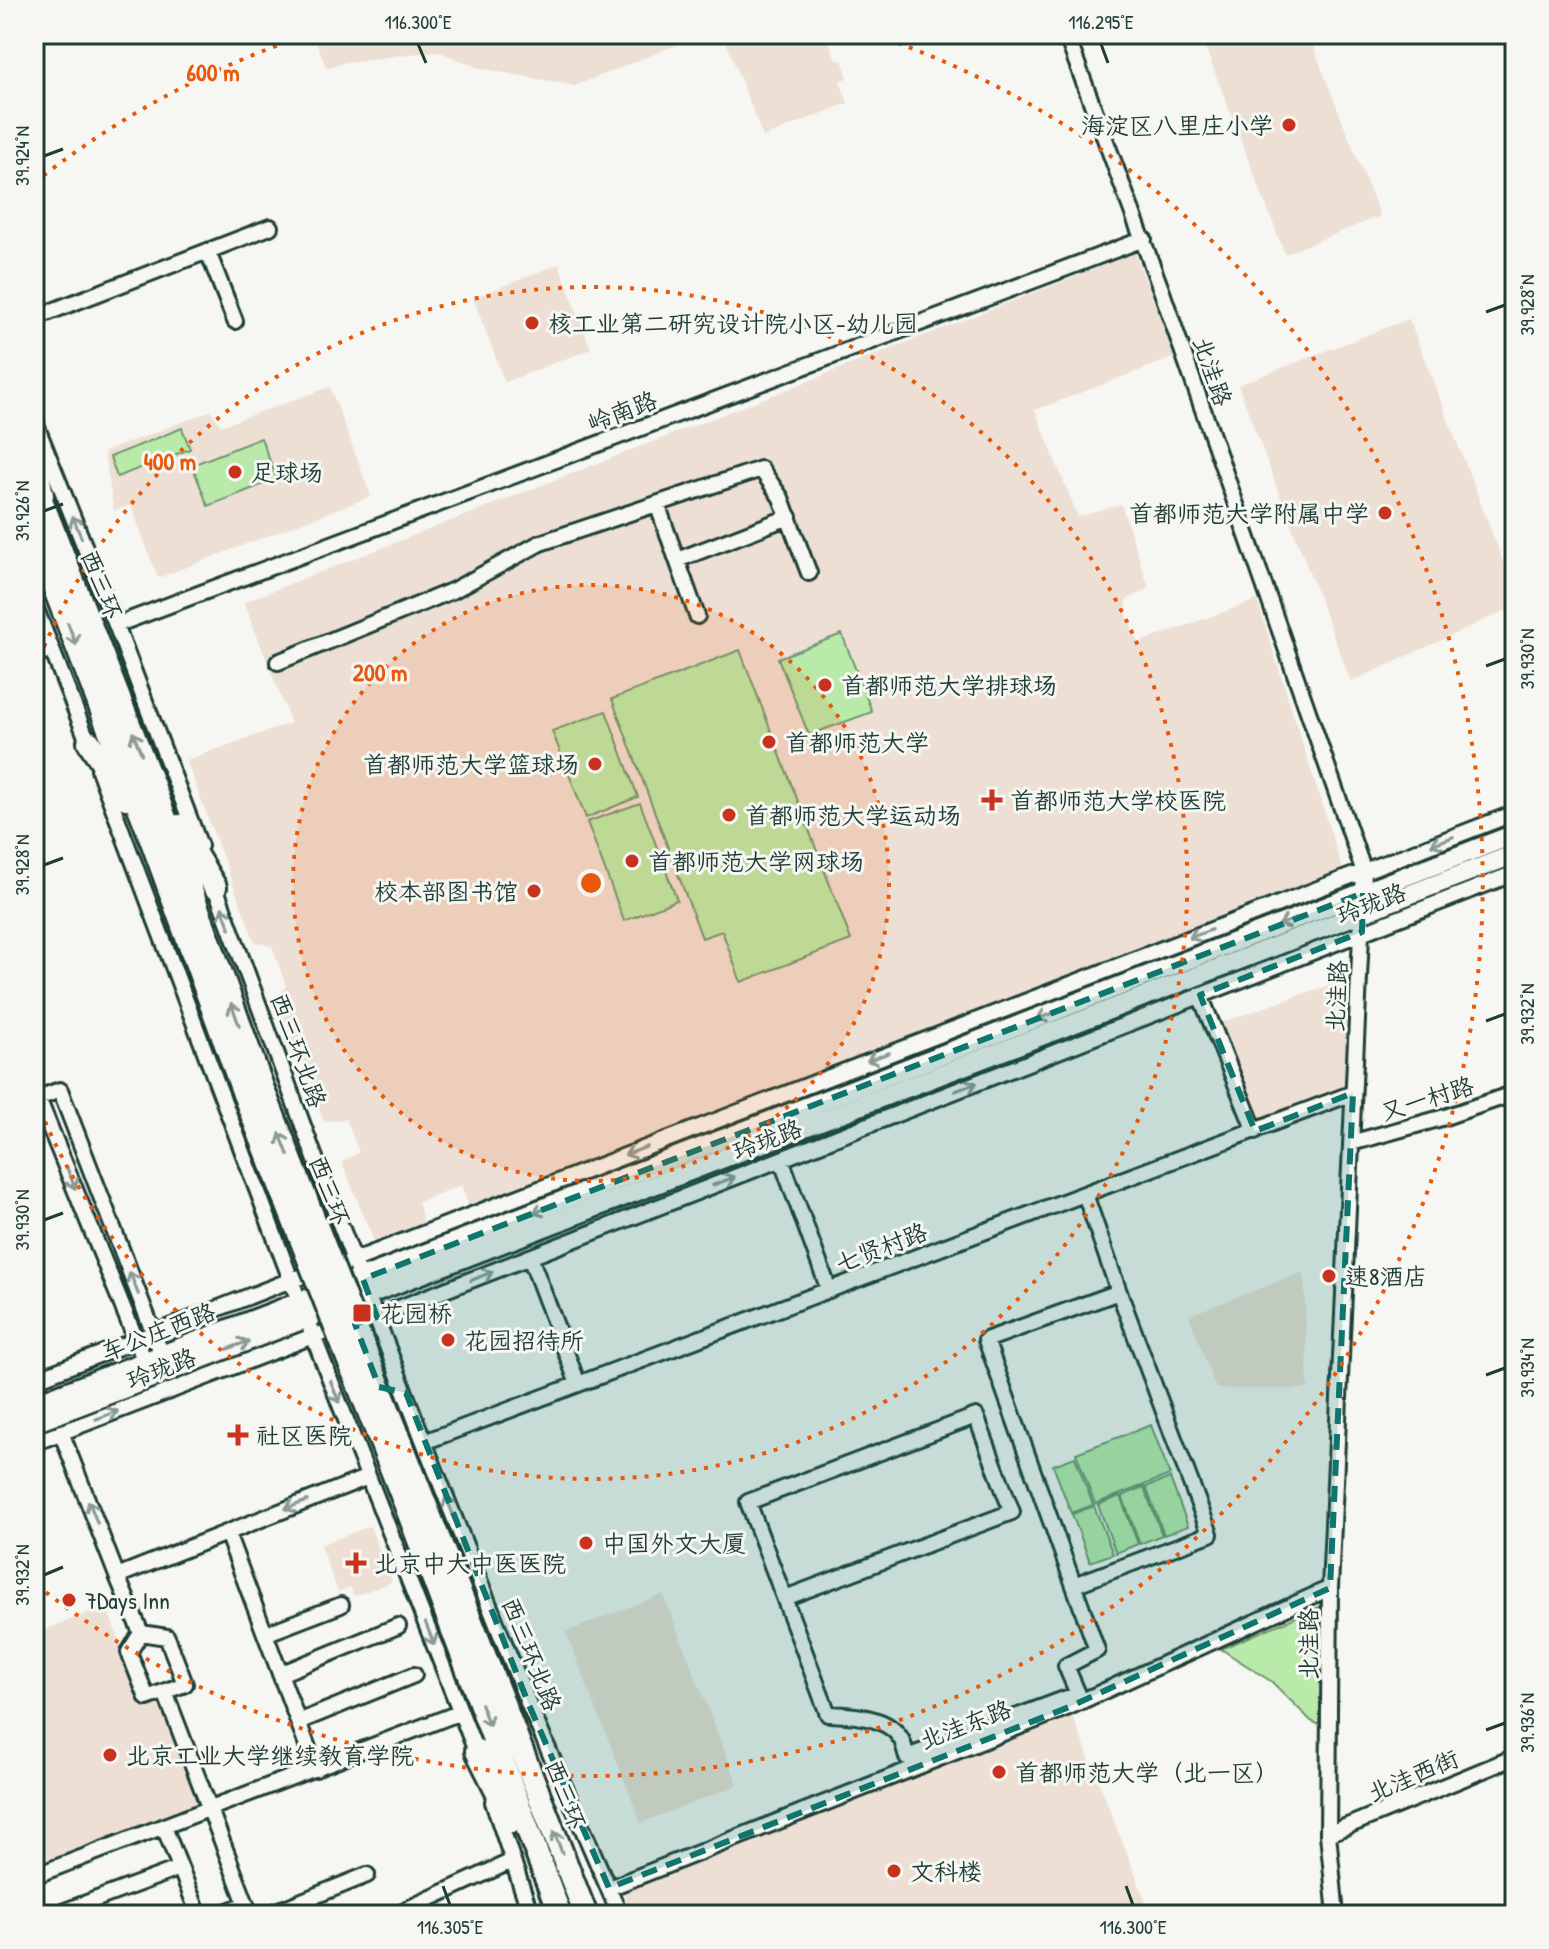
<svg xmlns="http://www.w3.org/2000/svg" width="1549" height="1949" viewBox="0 0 1549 1949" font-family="'Patrick Hand','LXGW WenKai TC',sans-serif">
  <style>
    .built { fill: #eddfd3 }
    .green { fill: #b9eaaa; stroke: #6c946f; stroke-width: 2 }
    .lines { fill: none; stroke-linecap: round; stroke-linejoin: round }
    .minor-casing { stroke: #1f3d34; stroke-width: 20 }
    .major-casing { stroke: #1f3d34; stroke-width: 24 }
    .highway-casing { stroke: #1f3d34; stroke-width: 28 }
    .minor { stroke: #f6f6f2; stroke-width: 14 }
    .major { stroke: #f6f6f2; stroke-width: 18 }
    .highway { stroke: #f6f6f2; stroke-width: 22 }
    .highway-bridge-casing { stroke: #1f3d34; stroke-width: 28; stroke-linecap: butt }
    .highway-bridge { stroke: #f6f6f2; stroke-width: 22 }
    .oneway { stroke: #8a9a93 }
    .marked { fill: #0f766e; fill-opacity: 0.2; stroke: #0f766e; stroke-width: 6; stroke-dasharray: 16 10; stroke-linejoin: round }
    .ticks { fill: none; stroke: #1f3d34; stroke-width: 3 }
    .ring { fill: none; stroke: #e8590c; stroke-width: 4; stroke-dasharray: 4 8 }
    .poi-dot { fill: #c8321e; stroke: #f6f6f2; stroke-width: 3 }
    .labels { text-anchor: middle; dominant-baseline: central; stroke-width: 6; stroke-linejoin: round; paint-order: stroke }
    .poi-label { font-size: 24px; fill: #1f3d34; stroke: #f6f6f2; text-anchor: start }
    .street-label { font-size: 24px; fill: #1f3d34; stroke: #f6f6f2 }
    .centre { fill: #e8590c; stroke: #f6f6f2; stroke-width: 4 }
    .ring-label { font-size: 24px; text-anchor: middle; font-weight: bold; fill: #e8590c; stroke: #f6f6f2; stroke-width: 6; stroke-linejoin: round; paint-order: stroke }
    .neatline { fill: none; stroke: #1f3d34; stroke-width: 3 }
    .ticks-label { font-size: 20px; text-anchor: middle; fill: #1f3d34 }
  </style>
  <rect width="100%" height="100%" fill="#f6f6f2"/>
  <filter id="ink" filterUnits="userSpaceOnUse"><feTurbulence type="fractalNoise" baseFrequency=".0125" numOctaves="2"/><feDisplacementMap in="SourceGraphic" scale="16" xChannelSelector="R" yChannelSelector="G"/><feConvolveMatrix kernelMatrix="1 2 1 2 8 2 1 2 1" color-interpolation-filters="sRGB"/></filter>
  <g filter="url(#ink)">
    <path class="built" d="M313,34H703L575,86L479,68L438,51L345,62L327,69Z
      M723,34H826L836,60H842L848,77L840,81L848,103L763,137Z
      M1200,34H1308L1380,216L1285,254Z
      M1135,253L1175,357L1035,410L1078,517L1121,504L1149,588L1126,600L1127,617L1138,643L1257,600L1343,871L469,1207L461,1185L418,1202L424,1224L375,1243L342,1162L359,1152L346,1119L324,1122L277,998L286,986L272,946L255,942L186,760L291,723L244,602Z
      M559,264L591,349L505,382L473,298Z
      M1409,319L1515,592V606L1351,682L1238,385Z
      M330,387L371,496L158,578L131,505L114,511L104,452L211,411L221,426Z
      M1349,978L1346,1088L1261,1122L1220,1023Z
      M1304,1272L1308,1389H1216L1189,1315Z
      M370,1526L392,1582L354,1596L350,1587L338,1592L320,1545Z
      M663,1594L738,1785L641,1823L566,1632Z
      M106,1606L143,1703L167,1707L205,1804L34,1869V1634Z
      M1069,1707L1151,1915H632L620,1884Z"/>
    <path class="green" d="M182,428L190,449L117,477L110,457Z
      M261,438L277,479L208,506L192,465Z
      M842,634L872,712L809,735L778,658Z
      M740,650L851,940L741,982L722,931L702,938L612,699Z
      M606,711L638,797L586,818L552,731Z
      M640,803L677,900L624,921L587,822Z
      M1151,1425L1170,1475L1095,1504L1076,1453Z
      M1075,1457L1093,1505L1071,1513L1053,1465Z
      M1170,1478L1188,1526L1164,1535L1146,1487Z
      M1144,1487L1162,1535L1140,1544L1122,1496Z
      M1120,1496L1138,1544L1116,1553L1098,1505Z
      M1094,1506L1113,1554L1090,1562L1072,1514Z
      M1319,1607L1322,1726L1311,1721L1272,1682L1221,1649Z"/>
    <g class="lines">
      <g class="minor-casing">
        <path id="minor" d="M1066,34L1162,292L1364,872L1330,1588L1328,1834L1336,1915
          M1068,40L1087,34
          M208,252L235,321
          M34,318L270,227
          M34,420L116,625L200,846
          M657,504L697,616
          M677,560L789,517
          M34,604L90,747
          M116,625L1144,239
          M34,655L52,649
          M278,662L454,590L540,543L761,469L781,498L809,573
          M99,770L302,1309
          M213,881L322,1177L424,1442L529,1705L620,1915
          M1200,995L1255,1131
          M1351,1143L1445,1117L1515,1093
          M781,1159L829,1290
          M1085,1194L1119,1292
          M530,1257L578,1384
          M347,1263L1515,813
          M368,1320L1515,873
          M310,1328L479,1759
          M145,1362L38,1098L60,1090L162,1355
          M34,1380L291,1280L320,1271
          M61,1432L117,1576L368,1477
          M424,1442L1353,1093
          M34,1443L313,1336L345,1327
          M227,1533L316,1769
          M117,1576L141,1633
          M785,1598L1012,1512L976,1416L748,1502L828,1714C851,1715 888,1716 901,1739C904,1744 905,1751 907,1757L1078,1694L1066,1666L1097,1650L986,1340L1119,1292L1210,1534L1074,1585
          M141,1633L167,1637L185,1684L147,1698L129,1652Z
          M265,1634L341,1605
          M280,1674L398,1626
          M165,1692L246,1904L217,1915
          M298,1722L414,1675
          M493,1802L531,1915
          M164,1827L199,1915
          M1328,1834L1515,1757
          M34,1876L461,1712
          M609,1888L1069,1707L1330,1588
          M54,1915L180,1868
          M267,1915L367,1875
          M394,1915L512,1861"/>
      </g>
      <g class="major-casing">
        <path id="major" d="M34,1404L1515,834
          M34,1423L1515,854"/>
      </g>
      <g class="highway-casing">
        <path id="highway" d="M34,454L42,495
          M34,482L154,788L262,1087
          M34,535L149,833L244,1094
          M89,742L126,798
          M178,826L215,887
          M425,1504L586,1915
          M408,1511L560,1915
          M477,1751L512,1821"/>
      </g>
      <use href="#minor" class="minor"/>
      <use href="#major" class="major"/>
      <use href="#highway" class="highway"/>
      <g class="highway-bridge-casing">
        <path id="highway-bridge" d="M262,1087L425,1504
          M244,1094L408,1511"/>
      </g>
      <use href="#highway-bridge" class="highway-bridge"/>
    </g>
    <defs><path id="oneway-shaft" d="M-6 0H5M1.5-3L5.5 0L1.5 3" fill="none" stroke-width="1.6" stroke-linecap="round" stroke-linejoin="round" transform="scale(2)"/></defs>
    <g class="oneway">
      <use href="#oneway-shaft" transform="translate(77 527) rotate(-112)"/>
      <use href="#oneway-shaft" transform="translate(72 634) rotate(69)"/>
      <use href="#oneway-shaft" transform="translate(137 743) rotate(-112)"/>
      <use href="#oneway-shaft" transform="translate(1442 841) rotate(159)"/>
      <use href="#oneway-shaft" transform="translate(226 918) rotate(-110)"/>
      <use href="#oneway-shaft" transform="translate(1290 921) rotate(159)"/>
      <use href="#oneway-shaft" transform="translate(1200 934) rotate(159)"/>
      <use href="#oneway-shaft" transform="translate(235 1014) rotate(-110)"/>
      <use href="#oneway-shaft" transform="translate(1048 1015) rotate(159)"/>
      <use href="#oneway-shaft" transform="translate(878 1057) rotate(159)"/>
      <use href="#oneway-shaft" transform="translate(966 1087) rotate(-21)"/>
      <use href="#oneway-shaft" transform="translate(284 1144) rotate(-111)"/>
      <use href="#oneway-shaft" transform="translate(636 1151) rotate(159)"/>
      <use href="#oneway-shaft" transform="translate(71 1178) rotate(68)"/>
      <use href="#oneway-shaft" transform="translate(724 1181) rotate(-21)"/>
      <use href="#oneway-shaft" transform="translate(544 1209) rotate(159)"/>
      <use href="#oneway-shaft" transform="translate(482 1276) rotate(-22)"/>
      <use href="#oneway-shaft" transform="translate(134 1283) rotate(-111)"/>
      <use href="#oneway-shaft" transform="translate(238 1345) rotate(-21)"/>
      <use href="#oneway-shaft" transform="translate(335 1392) rotate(68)"/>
      <use href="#oneway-shaft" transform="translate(107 1415) rotate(-21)"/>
      <use href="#oneway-shaft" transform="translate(296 1505) rotate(159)"/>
      <use href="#oneway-shaft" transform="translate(450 1507) rotate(-112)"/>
      <use href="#oneway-shaft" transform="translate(93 1512) rotate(-111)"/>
      <use href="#oneway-shaft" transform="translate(430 1634) rotate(68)"/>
      <use href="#oneway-shaft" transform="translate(485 1715) rotate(69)"/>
      <use href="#oneway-shaft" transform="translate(558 1842) rotate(-111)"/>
    </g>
  </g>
  <path class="marked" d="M1363,893L1362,932L1200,995L1255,1131L1353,1093L1330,1588L1069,1707L609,1888L529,1705L406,1393L379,1387L355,1324L377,1317L363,1279Z"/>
  <path class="ticks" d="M418,44L426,63M1101,44L1108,63M44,156L63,149M1486,312L1505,305M44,511L63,504M1486,666L1505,659M44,865L63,858M1486,1021L1505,1014M44,1220L63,1213M1486,1375L1505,1368M44,1575L63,1567M1486,1730L1505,1723M443,1886L450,1905M1126,1886L1133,1905"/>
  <circle cx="591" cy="883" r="298" fill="#e8590c" fill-opacity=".12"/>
  <g class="ring">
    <circle cx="591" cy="883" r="298"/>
    <path d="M35 669A596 596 0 1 1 35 1097"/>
    <path d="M34 183A894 894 0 0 1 307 35M875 35A894 894 0 1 1 34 1583"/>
  </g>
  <g class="poi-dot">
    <circle cx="1289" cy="125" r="8"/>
    <circle cx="532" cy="323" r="8"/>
    <circle cx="235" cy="472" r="8"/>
    <circle cx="1385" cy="513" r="8"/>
    <circle cx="825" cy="685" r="8"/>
    <circle cx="769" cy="742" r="8"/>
    <circle cx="595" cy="764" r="8"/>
    <path d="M988 788h8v8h8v8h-8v8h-8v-8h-8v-8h8z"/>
    <circle cx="729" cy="815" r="8"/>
    <circle cx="632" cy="861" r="8"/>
    <circle cx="534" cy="891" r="8"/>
    <circle cx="1329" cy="1276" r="8"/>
    <rect x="352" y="1303" width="20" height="20" rx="4"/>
    <circle cx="448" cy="1340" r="8"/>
    <path d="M234 1423h8v8h8v8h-8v8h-8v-8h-8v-8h8z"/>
    <circle cx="586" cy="1543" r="8"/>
    <path d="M352 1551h8v8h8v8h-8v8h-8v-8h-8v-8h8z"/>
    <circle cx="69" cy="1600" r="8"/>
    <circle cx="110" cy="1755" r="8"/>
    <circle cx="999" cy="1772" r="8"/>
    <circle cx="894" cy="1871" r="8"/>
  </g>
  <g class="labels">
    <g class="poi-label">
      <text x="1273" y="125" text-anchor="end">海淀区八里庄小学</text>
      <text x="548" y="323">核工业第二研究设计院小区-幼儿园</text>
      <text x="251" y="472">足球场</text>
      <text x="1369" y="513" text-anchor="end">首都师范大学附属中学</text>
      <text x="841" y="685">首都师范大学排球场</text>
      <text x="785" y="742">首都师范大学</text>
      <text x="579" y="764" text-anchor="end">首都师范大学篮球场</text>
      <text x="1010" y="800">首都师范大学校医院</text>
      <text x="745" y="815">首都师范大学运动场</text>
      <text x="648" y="861">首都师范大学网球场</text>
      <text x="518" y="891" text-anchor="end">校本部图书馆</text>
      <text x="1345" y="1276">速8酒店</text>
      <text x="380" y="1313">花园桥</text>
      <text x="464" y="1340">花园招待所</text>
      <text x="256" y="1435">社区医院</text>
      <text x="602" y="1543">中国外文大厦</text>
      <text x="374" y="1563">北京中大中医医院</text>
      <text x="85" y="1600">7Days Inn</text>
      <text x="126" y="1755">北京工业大学继续教育学院</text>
      <text x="1015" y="1772">首都师范大学（北一区）</text>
      <text x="910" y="1871">文科楼</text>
    </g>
    <g class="street-label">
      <text transform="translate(1213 371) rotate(71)">北洼路</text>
      <text transform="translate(622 411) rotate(-21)">岭南路</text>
      <text transform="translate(102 584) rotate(68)">西三环</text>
      <text transform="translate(1371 903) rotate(-21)">玲珑路</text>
      <text transform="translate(1336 996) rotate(-87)">北洼路</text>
      <text transform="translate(299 1050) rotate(70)">西三环北路</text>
      <text transform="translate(1427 1098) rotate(-17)">又一村路</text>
      <text transform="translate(767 1139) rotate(-21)">玲珑路</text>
      <text transform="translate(330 1190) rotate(69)">西三环</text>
      <text transform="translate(881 1247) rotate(-21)">七贤村路</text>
      <text transform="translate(158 1331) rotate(-21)">车公庄西路</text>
      <text transform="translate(161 1368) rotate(-21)">玲珑路</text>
      <text transform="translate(1308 1644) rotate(-90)">北洼路</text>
      <text transform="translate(532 1654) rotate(68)">西三环北路</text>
      <text transform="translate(965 1724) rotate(-21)">北洼东路</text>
      <text transform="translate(1413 1775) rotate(-23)">北洼西街</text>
      <text transform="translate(566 1794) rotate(69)">西三环</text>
    </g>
  </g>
  <circle cx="591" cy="883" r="12" class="centre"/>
  <g class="ring-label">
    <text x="213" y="81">600 m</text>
    <text x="170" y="470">400 m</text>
    <text x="380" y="681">200 m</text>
  </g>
  <rect width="1549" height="1949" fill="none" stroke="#f6f6f2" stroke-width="88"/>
  <rect x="44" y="44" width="1461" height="1861" class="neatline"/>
  <g class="ticks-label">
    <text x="418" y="29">116.300°E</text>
    <text x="1101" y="29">116.295°E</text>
    <text transform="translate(22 156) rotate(-90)" y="7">39.924°N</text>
    <text transform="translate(1527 305) rotate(-90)" y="7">39.928°N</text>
    <text transform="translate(22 511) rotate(-90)" y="7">39.926°N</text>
    <text transform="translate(1527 659) rotate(-90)" y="7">39.930°N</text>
    <text transform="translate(22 865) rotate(-90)" y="7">39.928°N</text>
    <text transform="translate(1527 1014) rotate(-90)" y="7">39.932°N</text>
    <text transform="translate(22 1220) rotate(-90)" y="7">39.930°N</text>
    <text transform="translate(1527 1368) rotate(-90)" y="7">39.934°N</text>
    <text transform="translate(22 1575) rotate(-90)" y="7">39.932°N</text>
    <text transform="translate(1527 1723) rotate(-90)" y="7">39.936°N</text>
    <text x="450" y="1934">116.305°E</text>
    <text x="1133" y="1934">116.300°E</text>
  </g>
</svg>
